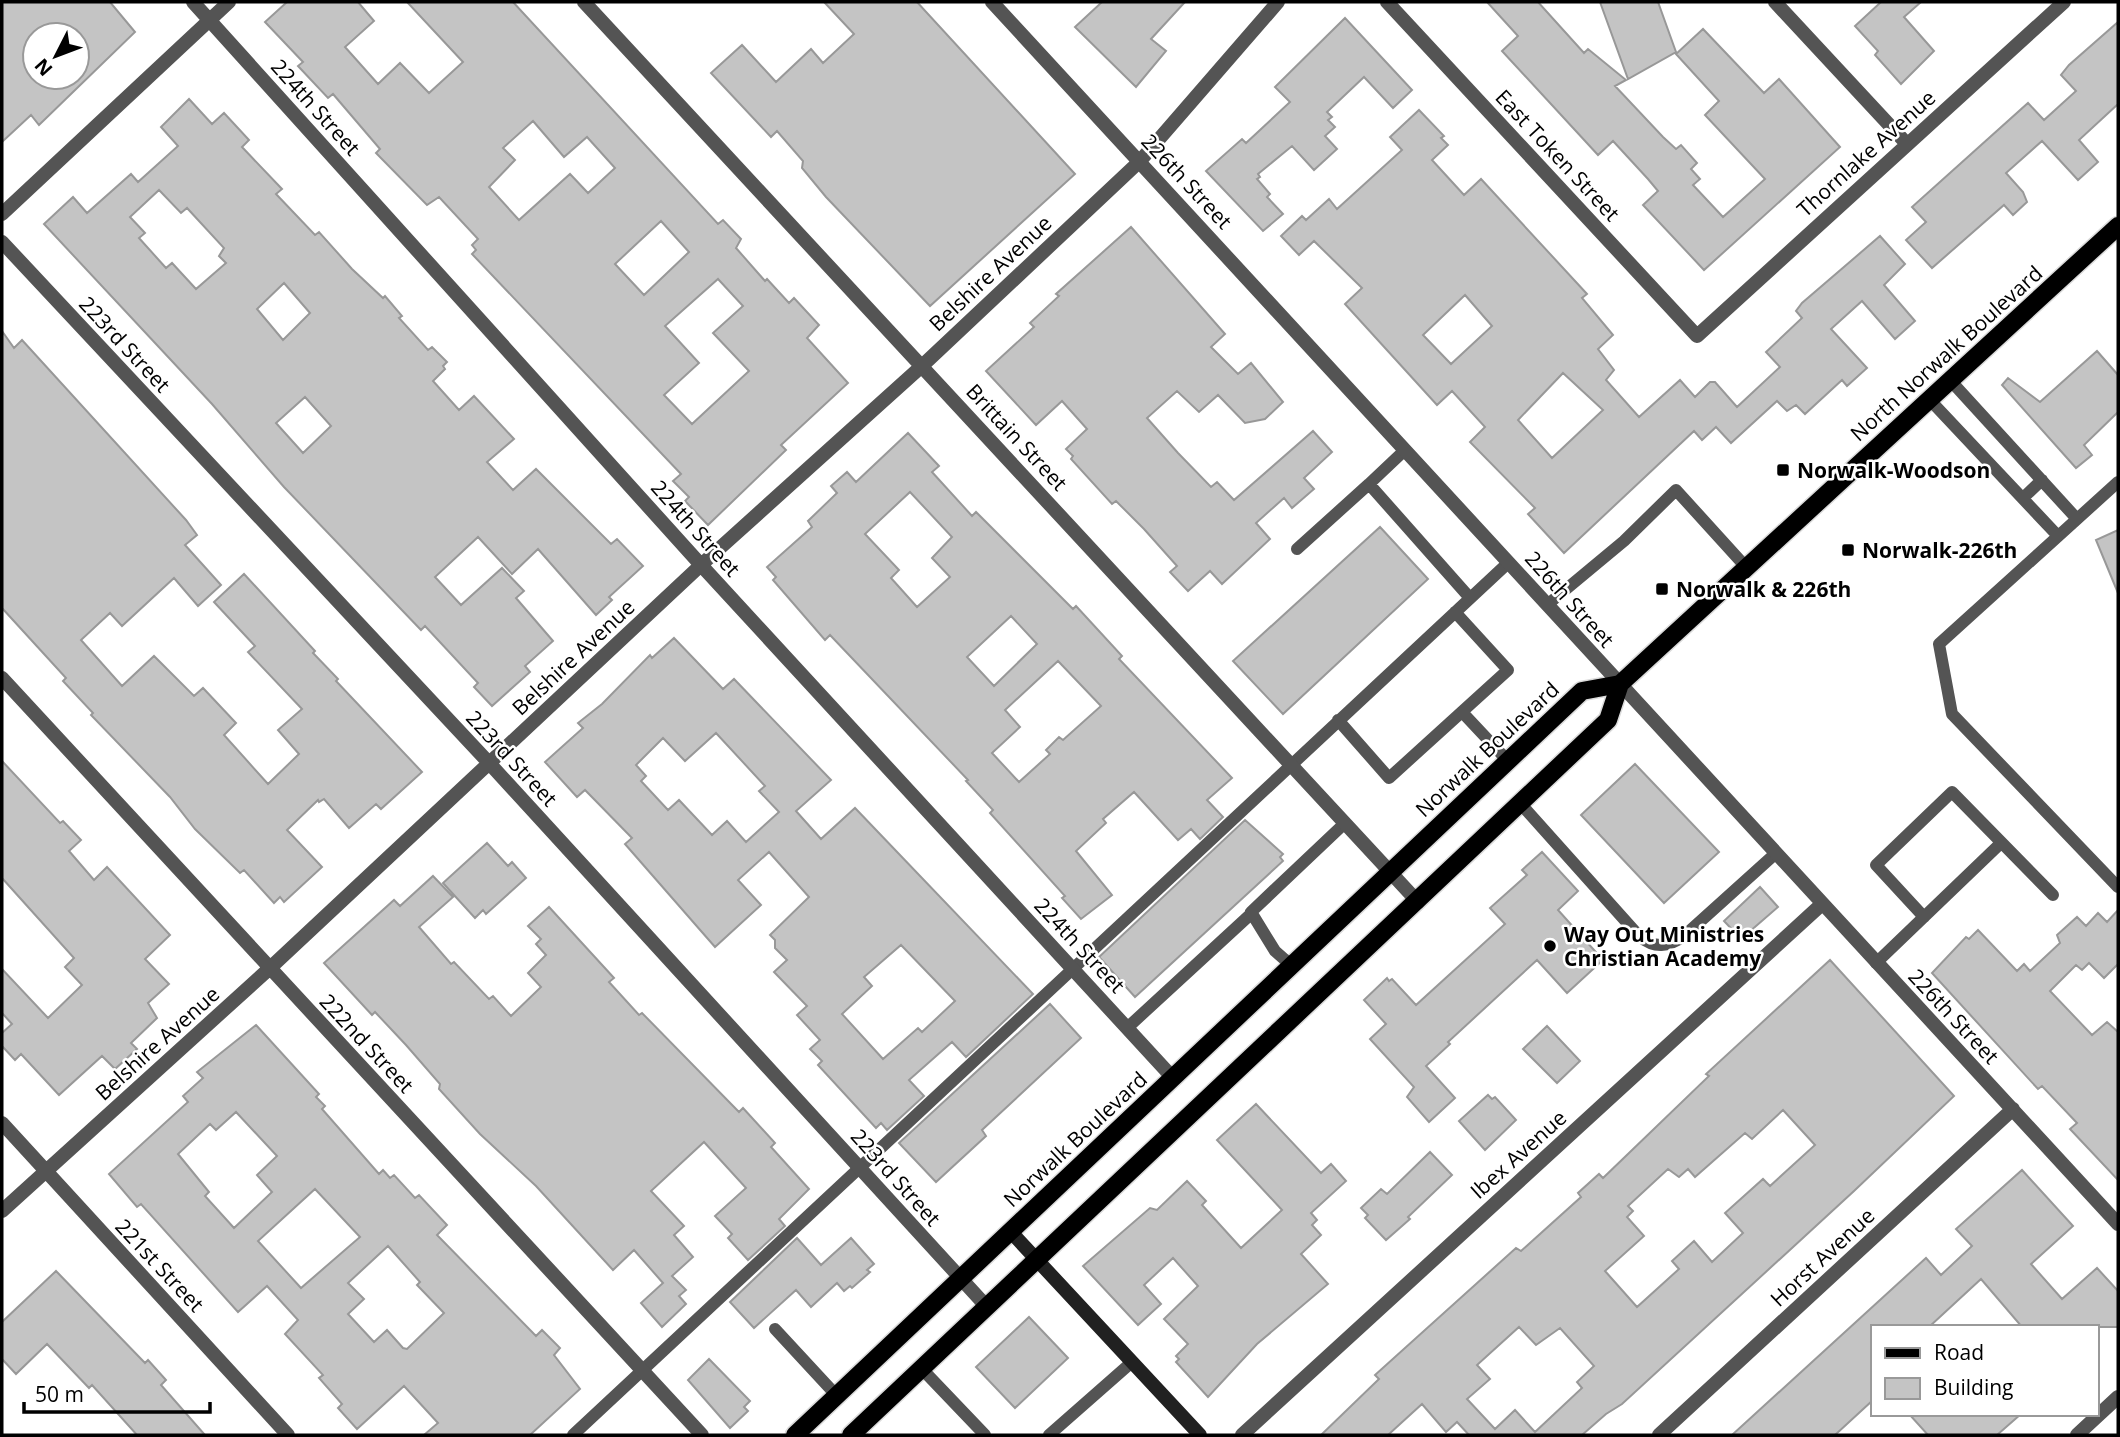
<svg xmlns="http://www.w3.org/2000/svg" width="2120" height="1437" viewBox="0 0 2120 1437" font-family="'Open Sans',sans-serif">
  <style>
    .building { fill: #c4c4c4; stroke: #989898; stroke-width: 2; fill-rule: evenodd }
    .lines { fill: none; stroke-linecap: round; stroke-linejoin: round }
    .primary-casing { stroke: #dbdbdb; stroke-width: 21 }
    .lane { stroke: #545454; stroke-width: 12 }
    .street { stroke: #545454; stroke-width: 14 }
    .secondary { stroke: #212121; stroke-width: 14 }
    .primary { stroke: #000; stroke-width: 18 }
    .poi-dot { fill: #000; stroke: #fff; stroke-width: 2.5 }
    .labels { text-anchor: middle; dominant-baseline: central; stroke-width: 5; stroke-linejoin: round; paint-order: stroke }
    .street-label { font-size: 21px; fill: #000; stroke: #fff }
    .poi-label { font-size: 21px; font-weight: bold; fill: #000; stroke: #fff; text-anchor: start }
  </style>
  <rect width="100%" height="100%" fill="#fff"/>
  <path class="building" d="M2,2H110L135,32L39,125L31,115L2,142ZM35,35H77V77H35Z
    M287,2H358L374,21L345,47L378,84L400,63L429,93L463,62L407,2H513L718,224L723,220L741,239L736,248L765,281L767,279L789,303L794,298L819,325L807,338L848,383L781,445L786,450L708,525L685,501L689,497L673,481L681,474L472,254L476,250L472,245L478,239L439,197L427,205L376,153L380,149L333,94L328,98L298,66L303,62L265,22ZM533,121L564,157L587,137L615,168L588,193L570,174L519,220L489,187L515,160L503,148ZM661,221L689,252L644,295L615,264ZM718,279L743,306L713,333L749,371L692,424L664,395L699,363L665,326Z
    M824,2H917L1075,174L930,306L826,197L802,168L803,161L777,131L771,137L711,73L742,45L776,82L811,49L823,63L854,34Z
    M1102,2H1185L1151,39L1166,51L1136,87L1075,27Z
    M1487,2H1538L1584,53L1588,49L1626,80L1615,86L1663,137L1676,149L1681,145L1697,163L1691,169L1700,179L1693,185L1723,217L1765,179L1705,115L1719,101L1676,54L1703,29L1764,93L1779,79L1840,147L1704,270L1643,205L1658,191L1648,179L1613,141L1598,155L1502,51L1518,36Z
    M1600,2H1658L1676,52L1628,79Z
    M1881,2H1921L1904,17L1934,51L1901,84L1875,55L1878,51L1855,26Z
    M1345,18L1412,90L1393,108L1364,77L1327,112L1332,117L1328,120L1335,127L1325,136L1337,149L1314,170L1292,146L1258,174L1260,177L1257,179L1270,194L1267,197L1283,214L1263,231L1206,171L1242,139L1246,143L1290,102L1275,87Z
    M2118,22V104L2079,140L2098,162L2078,180L2042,141L2006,173L2023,192L2027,202L2013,215L2004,205L1932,268L1906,240L1926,222L1912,207L2028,103L2044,120L2076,91L2061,75L2069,65Z
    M189,99L212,124L224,113L249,140L242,147L282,189L276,194L315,235L319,232L352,269L383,298L385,296L402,316L399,318L428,350L432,347L447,362L443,366L445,369L433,381L459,410L474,396L514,439L487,462L513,490L536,469L611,544L617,539L643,566L609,597L612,600L596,615L538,549L512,574L478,537L435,577L461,605L502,568L524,591L516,598L553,641L525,666L530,672L492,706L474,687L478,683L425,626L421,630L284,487L212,404L44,224L73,197L87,213L131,174L138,182L178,146L161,127ZM159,190L181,213L187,208L224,248L219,256L226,263L196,289L172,263L166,268L139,238L145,233L130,217ZM284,283L310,313L283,340L257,309ZM305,397L331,426L303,453L276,423Z
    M1419,110L1444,136L1441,138L1448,145L1432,160L1464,195L1481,179L1587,294L1582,298L1613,335L1598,349L1614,370L1606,380L1639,417L1680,380L1695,397L1710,382H1715L1737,407L1780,367L1766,352L1802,318L1796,311L1802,303L1880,236L1905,264L1884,285L1915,321L1895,339L1862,301L1831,329L1867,368L1847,386L1842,380L1805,414L1796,405L1787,411L1777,401L1731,443L1716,427L1702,440L1694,431L1564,553L1528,514L1535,508L1470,442L1485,427L1452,391L1437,405L1345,304L1362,288L1314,241L1299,255L1281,236L1302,216L1306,220L1329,199L1337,209L1402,150L1390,137ZM1465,295L1492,326L1451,364L1423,335ZM1563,373L1603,410L1552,458L1518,420Z
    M1131,227L1225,334L1211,347L1238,374L1251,363L1283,402L1265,419L1245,423L1218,395L1199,412L1177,391L1147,418L1178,453L1211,487L1217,482L1234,500L1313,431L1332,452L1304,478L1314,489L1292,508L1284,498L1256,523L1270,539L1222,584L1210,571L1188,591L1170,572L1177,566L1144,529L1116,501L1112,504L1071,459L1073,456L1066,449L1087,429L1062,401L1036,425L986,371L1034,327L1030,323L1059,296L1056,294Z
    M2,331L14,348L22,340L186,520L197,535L185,545L221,585L198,606L174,578L122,626L110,613L81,640L122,686L154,656L194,696L203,688L236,723L224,735L268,784L299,754L278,730L302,709L248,652L255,646L214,602L244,574L315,651L313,653L338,679L336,681L422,772L381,809L376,804L349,828L324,799L319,802L318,800L287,830L322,867L284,902L280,897L274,903L244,870L240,873L195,829L170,797L91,715L93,713L63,681L66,678L2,608Z
    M2097,351L2118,375V412L2084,445L2092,455L2076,468L2002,385L2008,378L2040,402Z
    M908,433L939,466L932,472L972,516L976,512L1073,609L1076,606L1122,656L1119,659L1232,778L1207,800L1223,817L1200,839L1191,829L1178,840L1134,792L1103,819L1106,823L1076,851L1112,895L1081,919L1062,898L1065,896L990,813L993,810L966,781L968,780L830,635L825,640L773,580L776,577L767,567L812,527L808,521L837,493L831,486L847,472L856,482ZM910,492L952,537L932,558L950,577L917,607L891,578L899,570L865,534ZM1011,616L1037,644L994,686L967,657ZM1058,661L1101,706L1063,740L1059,737L1046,750L1050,754L1019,782L992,753L1020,727L1005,710Z
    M1380,527L1428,579L1283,714L1233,661Z
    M2118,530V593L2096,540Z
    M674,638L723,689L734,679L831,780L796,811L821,839L855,808L1033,994L966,1057L952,1042L909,1080L924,1096L887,1130L881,1123L876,1128L818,1065L822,1061L810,1049L820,1040L797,1015L807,1006L774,972L787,960L775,948V940L770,935L809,897L769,852L738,880L761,905L715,947L625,844L632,838L585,790L577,797L545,762L583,728L578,723L602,704L650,655L652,658ZM716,733L765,786L759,791L779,812L746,842L727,821L712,835L679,800L668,810L641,781L646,776L636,765L663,738L685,761ZM901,945L955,1001L922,1032L918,1028L883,1059L842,1014L872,986L864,977Z
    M2,761L60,823L63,821L81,840L69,851L94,880L107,867L170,935L145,959L169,984L148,1003L157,1018L131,1043L137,1049L115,1069L102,1056L59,1095L21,1054L15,1060L2,1046V1033L12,1024L2,1013V969L48,1018L82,985L65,967L74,958L2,878Z
    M1635,764L1719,852L1664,903L1581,815Z
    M1245,820L1283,854L1280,857L1283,861L1135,997L1099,957Z
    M487,843L508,866L512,862L526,878L486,914L483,910L475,918L443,883Z
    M1542,852L1578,891L1558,910L1603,960L1567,993L1537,960L1448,1042L1450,1044L1426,1066L1455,1098L1429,1122L1407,1097L1414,1087L1370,1039L1386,1024L1364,1000L1387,978L1389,981L1392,979L1416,1005L1505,924L1490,908L1527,875L1522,870Z
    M433,876L453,897L419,927L451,964L454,962L489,999L493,996L511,1016L541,987L528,973L546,955L536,944L541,939L528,926L549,907L614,978L609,982L639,1015L642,1013L739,1112L743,1108L775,1143L771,1147L809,1189L779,1219L785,1226L748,1260L728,1238L732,1234L715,1216L746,1188L704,1142L651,1191L684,1226L674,1235L693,1257L672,1276L686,1290L679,1296L686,1304L662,1327L641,1303L663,1283L634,1250L613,1270L536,1186L480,1134L439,1089L440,1084L406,1045L375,1012L372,1015L324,963L394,900L400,906Z
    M1760,887L1778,907L1741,939L1724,921Z
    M2118,910V964L2104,978L2089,963L2082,970L2076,965L2050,991L2092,1035L2107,1022L2118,1032V1180L2070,1129L2077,1123L2042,1086L2038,1089L1932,973L1966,937L1969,939L1978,930L2017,971L2024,964L2030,971L2060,943L2057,935L2077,917L2086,926L2098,913L2107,922Z
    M1830,960L1954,1096L1854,1191L1622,1404L1606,1414L1582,1435H1469L1457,1422L1446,1432L1422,1404L1388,1435H1321L1379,1379L1375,1375L1516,1248L1521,1251L1581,1197L1578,1193L1599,1174L1603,1178L1709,1076L1706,1074ZM1783,1110L1815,1145L1770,1186L1763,1179L1725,1213L1743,1233L1712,1262L1694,1241L1672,1261L1679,1269L1637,1307L1605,1271L1644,1236L1627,1217L1633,1211L1628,1206L1668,1169L1679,1177L1688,1169L1695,1177L1745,1133L1752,1139ZM1519,1327L1536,1345L1560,1328L1594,1366L1577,1382L1582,1388L1535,1432L1515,1410L1495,1429L1467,1399L1490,1379L1477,1365Z
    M1050,1004L1081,1038L982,1130L986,1136L936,1182L899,1143Z
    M256,1025L319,1094L316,1097L325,1106L322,1109L379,1174L383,1170L390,1178L394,1175L415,1198L419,1195L447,1225L437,1235L536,1336L542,1330L560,1348L554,1355L580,1389L530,1435H424L438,1423L404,1386L357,1429L338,1408L342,1404L319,1378L323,1375L285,1334L298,1320L267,1286L238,1312L141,1204L137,1207L109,1174L188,1102L183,1096L203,1078L197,1072ZM236,1112L277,1156L257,1175L272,1192L234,1228L205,1196L209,1192L178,1154L210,1124L216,1130ZM315,1189L360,1237L301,1288L258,1241ZM388,1246L420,1282L417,1285L444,1313L407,1349L403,1348L387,1330L374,1342L348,1314L364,1299L348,1283Z
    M1547,1026L1580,1061L1557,1083L1523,1049Z
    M1488,1095L1492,1099L1495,1097L1516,1120L1485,1150L1459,1121Z
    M1256,1104L1321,1173L1331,1164L1346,1181L1311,1213L1317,1220L1312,1225L1321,1235L1301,1254L1328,1284L1257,1344L1208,1397L1176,1362L1179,1359L1176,1356L1188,1344L1164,1319L1198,1286L1173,1258L1144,1285L1161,1304L1138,1325L1083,1266L1150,1208L1157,1210L1187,1181L1206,1201L1202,1205L1241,1248L1282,1210L1217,1140Z
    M1430,1152L1452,1175L1408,1217L1410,1219L1386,1240L1365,1218L1368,1215L1361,1208L1381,1189L1387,1194Z
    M2022,1170L2073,1226L2031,1264L2062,1299L2097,1268L2118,1291V1327H2022L1981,1279L1929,1327H1873V1400L1835,1435H1732L1926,1258L1941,1275L1972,1246L1956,1229Z
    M797,1238L821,1265L851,1238L874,1264L867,1270L870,1272L852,1288L850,1286L844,1291L837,1283L811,1307L796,1290L754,1328L730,1302Z
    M56,1271L145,1363L148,1360L166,1380L161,1385L205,1435H137L92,1385L89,1388L47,1344L16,1374L2,1359V1322Z
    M1029,1317L1068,1358L1015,1408L976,1367Z
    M709,1359L750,1401L744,1407L748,1411L730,1428L688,1380Z
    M1909,1414H2021L1997,1435H1928Z"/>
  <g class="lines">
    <g class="primary-casing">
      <path id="primary" d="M795,1435L1582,691L1620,684
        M851,1435L1608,720L1620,684L2118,226"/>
    </g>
    <path class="lane" d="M1950,380L2077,519
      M1929,399L2058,536
      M2118,482L1939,644L1952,714L2118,887
      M1369,484L1405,450
      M2023,498L2042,480
      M1297,549L1369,484L1470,598
      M1547,605L1624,541L1676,490L1745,566
      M1462,712L1508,761
      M1338,720L1389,778L1508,670L1455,612
      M1519,802L1639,936C1655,949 1668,947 1684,936L1775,854
      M1924,917L1876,865L1952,792L2053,895
      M1876,963L2001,843
      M1292,966L1275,951L1251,912L1345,823
      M1127,1028L1252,913
      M775,1329L837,1396
      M922,1369L985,1435
      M573,1435L1508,563
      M1049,1435L1132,1362"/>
    <path class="street" d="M193,2L701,565L1173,1078
      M584,2L1418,902
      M992,2L2118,1224
      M1387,2L1697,336L2064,2
      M1775,2L1907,144
      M2,214L229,2
      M2,242L490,764L987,1307
      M2,678L702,1435
      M2,1123L288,1435
      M2,1211L270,968L701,565L923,365L1140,161L1278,2
      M1242,1435L1822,904
      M1659,1435L2013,1109
      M2077,1435L2118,1397"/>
    <path class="secondary" d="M1011,1232L1200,1435"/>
    <use href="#primary" class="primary"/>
  </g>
  <g class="poi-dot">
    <rect x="1776" y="463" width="14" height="14" rx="3.5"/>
    <rect x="1841" y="543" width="14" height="14" rx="3.5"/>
    <rect x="1655" y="582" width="14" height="14" rx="3.5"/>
    <circle cx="1550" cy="946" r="7"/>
  </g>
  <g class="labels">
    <g class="street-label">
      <text transform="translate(316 107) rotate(48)">224th Street</text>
      <text transform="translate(1866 153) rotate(-42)">Thornlake Avenue</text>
      <text transform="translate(1558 155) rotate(47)">East Token Street</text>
      <text transform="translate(1187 181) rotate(47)">226th Street</text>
      <text transform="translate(990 273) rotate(-43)">Belshire Avenue</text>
      <text transform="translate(125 344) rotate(47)">223rd Street</text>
      <text transform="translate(1946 353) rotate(-42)">North Norwalk Boulevard</text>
      <text transform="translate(1017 437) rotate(47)">Brittain Street</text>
      <text transform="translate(696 528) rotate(48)">224th Street</text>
      <text transform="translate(1570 599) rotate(48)">226th Street</text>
      <text transform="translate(573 657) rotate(-43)">Belshire Avenue</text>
      <text transform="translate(1487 749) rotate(-43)">Norwalk Boulevard</text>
      <text transform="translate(512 758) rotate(47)">223rd Street</text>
      <text transform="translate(1080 945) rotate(47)">224th Street</text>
      <text transform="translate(1954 1016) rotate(47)">226th Street</text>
      <text transform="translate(157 1043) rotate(-42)">Belshire Avenue</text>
      <text transform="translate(367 1043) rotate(47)">222nd Street</text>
      <text transform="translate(1075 1139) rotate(-43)">Norwalk Boulevard</text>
      <text transform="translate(1518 1154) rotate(-42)">Ibex Avenue</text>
      <text transform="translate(896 1177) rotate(48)">223rd Street</text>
      <text transform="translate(1822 1257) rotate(-43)">Horst Avenue</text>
      <text transform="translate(160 1265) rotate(47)">221st Street</text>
    </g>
    <g class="poi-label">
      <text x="1797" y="470">Norwalk-Woodson</text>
      <text x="1862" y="550">Norwalk-226th</text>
      <text x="1676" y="589">Norwalk &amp; 226th</text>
      <text x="1564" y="934">Way Out Ministries<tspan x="1564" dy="24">Christian Academy</tspan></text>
    </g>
  </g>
  <rect width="2120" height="1437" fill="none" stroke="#000000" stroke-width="7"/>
  <rect x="1871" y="1325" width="228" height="91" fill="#ffffff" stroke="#999999" stroke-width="2"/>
  <rect x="1885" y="1348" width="35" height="10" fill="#000000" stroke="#999999" stroke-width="2"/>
  <text x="1934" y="1360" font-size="21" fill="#000000">Road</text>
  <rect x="1885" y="1378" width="35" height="21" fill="#c4c4c4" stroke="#999999" stroke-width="2"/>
  <text x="1934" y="1395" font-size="21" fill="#000000">Building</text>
  <g transform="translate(56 56) rotate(228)"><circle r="33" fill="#ffffff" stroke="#999999" stroke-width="2"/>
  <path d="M0-5L12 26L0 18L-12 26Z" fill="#000000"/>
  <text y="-10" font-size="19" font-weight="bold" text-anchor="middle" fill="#000000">N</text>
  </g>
  <path d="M24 1402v10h186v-10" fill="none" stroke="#000000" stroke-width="3.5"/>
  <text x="35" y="1402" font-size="21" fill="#000000" stroke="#ffffff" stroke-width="5" paint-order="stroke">50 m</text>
</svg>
